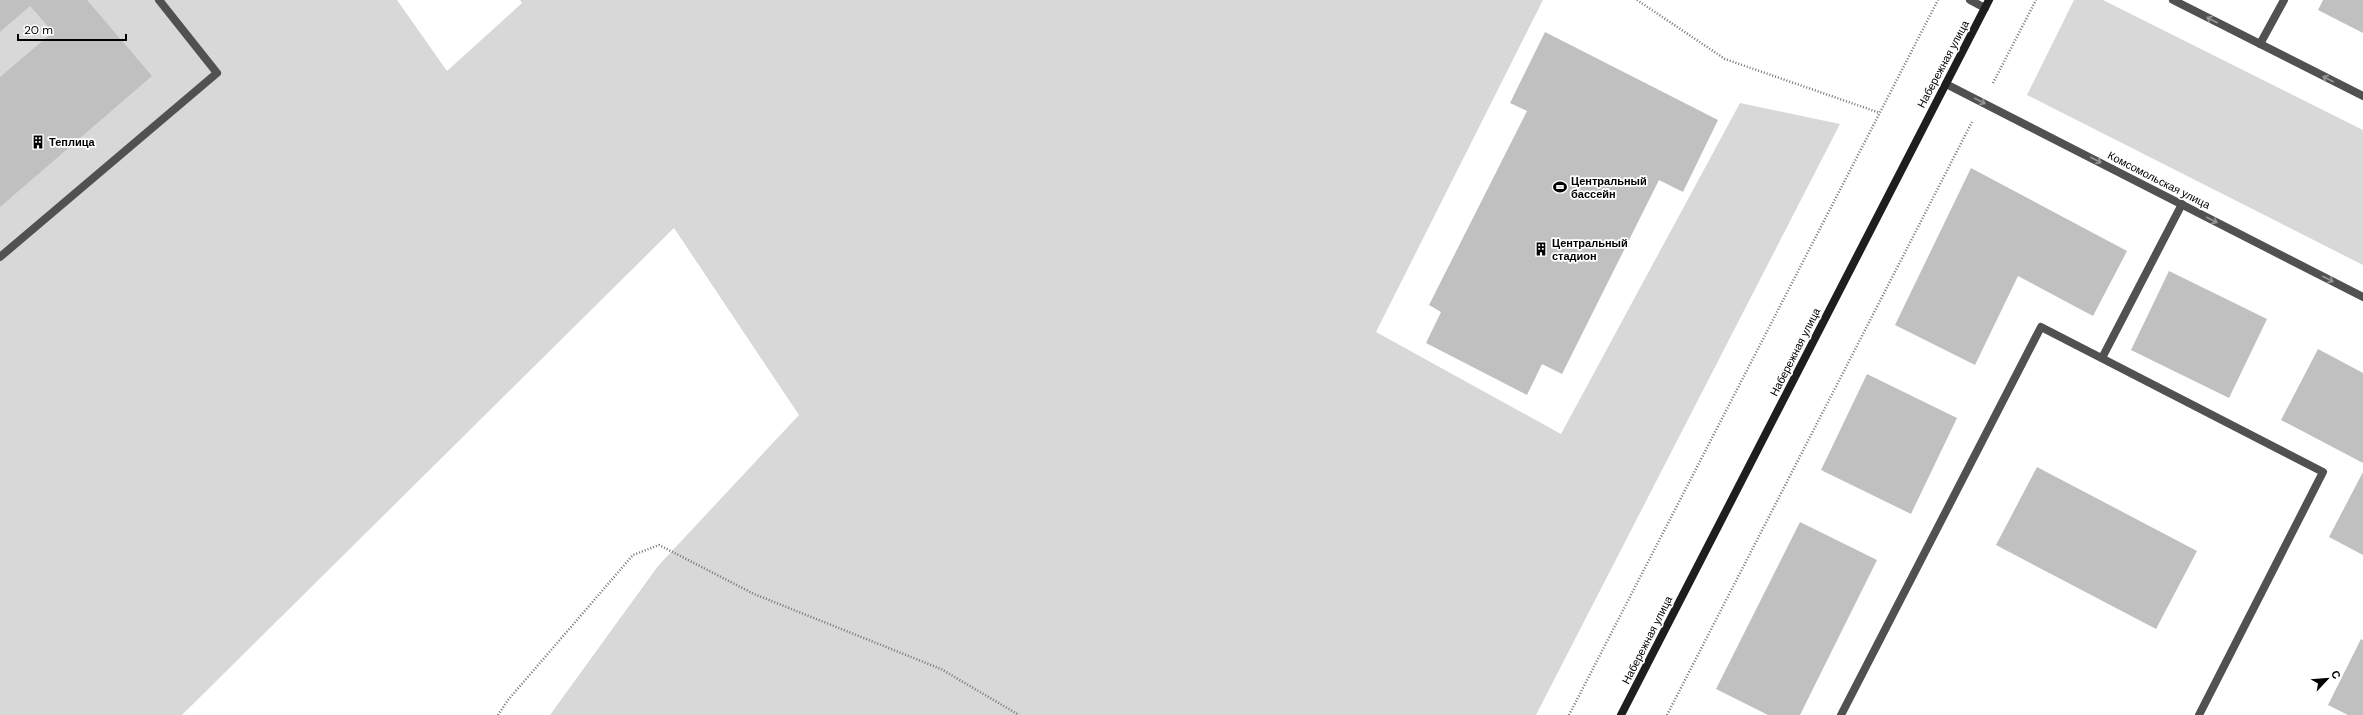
<svg xmlns="http://www.w3.org/2000/svg" width="2363" height="715" viewBox="0 0 2363 715" font-family="'DM Sans',sans-serif">
  <style>
    .green { fill: #d8d8d8 }
    .building { fill: #c0c0c0 }
    .lines { fill: none; stroke-linecap: round; stroke-linejoin: round }
    .path { stroke: #737373; stroke-width: 2.5; stroke-dasharray: 1 2; stroke-linecap: butt }
    .lane { stroke: #515151; stroke-width: 8 }
    .street { stroke: #515151; stroke-width: 8 }
    .secondary { stroke: #1e1e1e; stroke-width: 8 }
    .oneway { stroke: #979797 }
    .labels { text-anchor: middle; dominant-baseline: central; stroke-width: 3.5; stroke-linejoin: round; paint-order: stroke }
    .street-label { font-size: 11px; fill: #000; stroke: #fff }
    .poi-label { font-size: 11px; font-weight: bold; fill: #000; stroke: #fff; text-anchor: start }
  </style>
  <rect width="100%" height="100%" fill="#fff"/>
  <path class="green" d="M0,0H397L447,71L522,3L520,0H1543L1376,332L1561,434L1740,103L1840,124L1536,715H550L658,566L799,415L674,228L182,715H0Z
    M2074,0H2103L2363,130V265L2027,95Z"/>
  <path class="building" d="M0,0H87L152,76L0,207V77L53,32L30,6L0,32Z
    M2323,0H2363V33L2318,10Z
    M1545,32L1718,120L1683,192L1659,180L1562,374L1542,364L1527,395L1426,343L1441,312L1429,305L1527,111L1510,103Z
    M1971,168L2127,251L2093,316L2018,276L1975,365L1895,325Z
    M2169,271L2267,319L2229,398L2131,350Z
    M2318,349L2363,373V463L2281,420Z
    M1867,374L1957,418L1911,514L1821,470Z
    M2037,467L2197,551L2156,629L1996,545Z
    M2363,472V555L2329,537Z
    M1800,522L1877,560L1800,715H1768L1716,689Z
    M2361,639L2363,640V715H2348L2328,705Z"/>
  <g class="lines">
    <path class="path" d="M1637,0L1725,59L1880,113
      M1993,83L2036,0
      M498,715L508,700L633,555L659,545L754,594L941,669L1019,715
      M1569,715L1938,0
      M1667,715L1972,122"/>
    <path class="lane" d="M1970,0L1985,8
      M2260,44L2284,0
      M0,257L217,73L159,0
      M2102,358L2182,204
      M1841,715L2041,327L2323,472L2199,715"/>
    <path class="street" d="M2173,0L2363,96
      M1946,84L2363,297"/>
    <path class="secondary" d="M1621,715L1989,0"/>
  </g>
  <defs><path id="oneway-shaft" d="M-6 0H5M1.5-3L5.5 0L1.5 3" fill="none" stroke-width="1.6" stroke-linecap="round" stroke-linejoin="round"/></defs>
  <g class="oneway">
    <use href="#oneway-shaft" transform="translate(2212 20) rotate(-153)"/>
    <use href="#oneway-shaft" transform="translate(2328 79) rotate(-153)"/>
    <use href="#oneway-shaft" transform="translate(1980 101) rotate(27)"/>
    <use href="#oneway-shaft" transform="translate(2096 160) rotate(27)"/>
    <use href="#oneway-shaft" transform="translate(2212 220) rotate(27)"/>
    <use href="#oneway-shaft" transform="translate(2328 279) rotate(27)"/>
  </g>
  <defs>
    <g id="building-bare" transform="scale(1.08)"><path d="M-4-6H4V6H1V3H-1V6H-4ZM-2.5-4.3h1.7v1.8h-1.7ZM.8-4.3h1.7v1.8H.8ZM-2.5-1h1.7V.8h-1.7ZM.8-1h1.7V.8H.8Z" fill="#000" stroke="#fff" stroke-width="2.5" paint-order="stroke"/></g>
    <g id="stadium-bare" transform="scale(1.08)"><path d="M0-5a6.5 5 0 1 0 0 10a6.5 5 0 1 0 0-10ZM-3.5-1.8h7v3.6h-7Z" fill="#000" stroke="#fff" stroke-width="2.5" paint-order="stroke"/></g>
  </defs>
  <g fill-rule="evenodd">
    <use href="#building-bare" x="38" y="142"/>
    <use href="#stadium-bare" x="1560" y="187"/>
    <use href="#building-bare" x="1541" y="249"/>
  </g>
  <g class="labels">
    <g class="street-label">
      <text transform="translate(1943 64) rotate(-62)">Набережная улица</text>
      <text transform="translate(2159 180) rotate(27)">Комсомольская улица</text>
      <text transform="translate(1795 352) rotate(-63)">Набережная улица</text>
      <text transform="translate(1647 640) rotate(-63)">Набережная улица</text>
    </g>
    <g class="poi-label">
      <text x="49" y="142">Теплица</text>
      <text x="1571" y="181">Центральный<tspan x="1571" dy="13">бассейн</tspan></text>
      <text x="1552" y="243">Центральный<tspan x="1552" dy="13">стадион</tspan></text>
    </g>
  </g>
  <g transform="translate(2327 679) rotate(64)" stroke="#ffffff" stroke-width="3" paint-order="stroke">
  <path d="M0-3L7 15L0 10L-7 15Z" fill="#000000"/>
  <text y="-6" font-size="11" font-weight="bold" text-anchor="middle" fill="#000000">С</text>
  </g>
  <path d="M18 34v6h108v-6" fill="none" stroke="#000000" stroke-width="2"/>
  <text x="24" y="34" font-size="12" fill="#000000" stroke="#ffffff" stroke-width="3" paint-order="stroke">20 m</text>
</svg>
